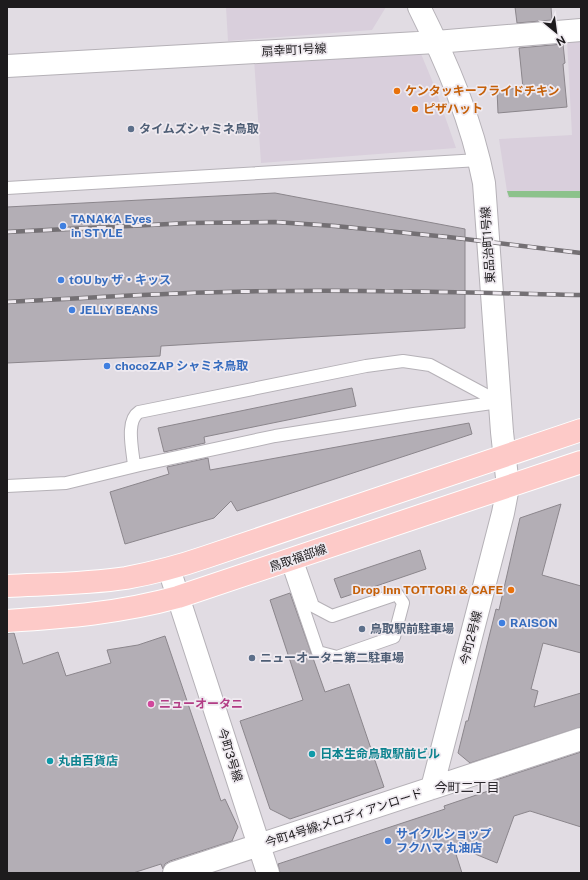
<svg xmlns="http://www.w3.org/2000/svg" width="588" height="880" viewBox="0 0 588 880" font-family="'Public Sans','Noto Sans JP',sans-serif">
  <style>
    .built { fill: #d9cfdc }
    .green { fill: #8cc28b }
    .building { fill: #b3aeb5; stroke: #8b868c }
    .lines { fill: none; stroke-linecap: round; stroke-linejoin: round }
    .service-casing { stroke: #b5b1b7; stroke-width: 14 }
    .minor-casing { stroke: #b5b1b7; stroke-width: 24 }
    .primary-casing { stroke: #fff; stroke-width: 24 }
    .service { stroke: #fff; stroke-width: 12 }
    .minor { stroke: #fff; stroke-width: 22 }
    .primary { stroke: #fdcac8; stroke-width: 22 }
    .rail-casing { stroke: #747074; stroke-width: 4.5 }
    .rail { stroke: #efeaf0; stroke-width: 3; stroke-dasharray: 9; stroke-linecap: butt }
    .food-dot { fill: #e8710a; stroke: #efeaf0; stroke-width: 1.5 }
    .service-dot { fill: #5c6f8a; stroke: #efeaf0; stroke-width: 1.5 }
    .shop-dot { fill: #3f7fe0; stroke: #efeaf0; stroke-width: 1.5 }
    .hotel-dot { fill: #d1479c; stroke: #efeaf0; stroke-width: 1.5 }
    .culture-dot { fill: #0f9aa8; stroke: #efeaf0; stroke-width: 1.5 }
    .labels { text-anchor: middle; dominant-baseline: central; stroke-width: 3.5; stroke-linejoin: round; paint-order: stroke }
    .street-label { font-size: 12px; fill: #1d1b1d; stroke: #efeaf0 }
    .food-label { font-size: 12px; font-weight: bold; fill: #c56008; stroke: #efeaf0; text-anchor: start }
    .service-label { font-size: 12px; font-weight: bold; fill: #4e5e75; stroke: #efeaf0; text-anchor: start }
    .shop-label { font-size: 12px; font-weight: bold; fill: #366cbe; stroke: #efeaf0; text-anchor: start }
    .hotel-label { font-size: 12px; font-weight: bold; fill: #b23c85; stroke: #efeaf0; text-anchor: start }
    .culture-label { font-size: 12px; font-weight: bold; fill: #0d838f; stroke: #efeaf0; text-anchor: start }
    .neighbourhood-label { font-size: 13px; fill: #2d292e; stroke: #efeaf0 }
  </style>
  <rect width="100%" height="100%" fill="#e1dce3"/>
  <path class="built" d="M226,7H386L372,30L228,41Z
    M567,39H581V198H508L499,139L572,135Z
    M419,49L434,85L456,148L261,163L254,59Z"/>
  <path class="green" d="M507,191H581V198L509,197Z"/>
  <path class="building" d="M515,7H551L552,20L517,23Z
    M563,44L565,63L563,64L567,107L498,113L497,90L523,88L519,48Z
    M275,193L465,229V328L161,346L160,356L7,363V207Z
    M352,388L356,406L204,437L205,443L164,452L158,428Z
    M469,423L472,434L237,511L231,501L214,518L125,544L110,492L169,474L167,467L208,458L210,470Z
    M561,504L542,575L581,586V653L543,643L531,689L538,691L534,707L581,693V727L470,763L458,753L466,721H468L496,609L499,610L520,518Z
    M420,550L426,569L341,598L334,579Z
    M290,593L325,692L349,684L384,787L290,819L270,809L240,721L303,700L270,600Z
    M7,633H14L23,664L58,652L66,676L111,663L107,650L138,645L165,636L221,801L225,799L238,827L232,841L170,861L165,864L163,869L161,864L133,873H7Z
    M581,752V827L530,811L514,816L497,863L453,845L462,873H280L278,864L445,809L444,806L500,787L493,781Z"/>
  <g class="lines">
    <g class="service-casing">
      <path id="service" d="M7,188L479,160
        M134,466C133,451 125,421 139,412L366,366L403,361L430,365L499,402
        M7,486L66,483L140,465L275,436L414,414L499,402
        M287,561L318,652L337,657L394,637L403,603L397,594L332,616L313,606L296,558"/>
    </g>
    <g class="minor-casing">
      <path id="minor" d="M419,7C447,63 472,121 484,183L502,432L508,487L503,513L432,788
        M7,66L436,42L581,30
        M169,569L268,873
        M174,873L581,739"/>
    </g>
    <g class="primary-casing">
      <path id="primary" d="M7,586C47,584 87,584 126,578C153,573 180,566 206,557L581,430
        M7,621C67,617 120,613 178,597L581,462"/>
    </g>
    <use href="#service" class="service"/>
    <use href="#minor" class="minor"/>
    <use href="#primary" class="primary"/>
    <g class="rail-casing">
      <path id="rail" d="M7,232L190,223L275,222L335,226L448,237L581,253
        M7,302C103,297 198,291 294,291C390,290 485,293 581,295"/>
    </g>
    <use href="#rail" class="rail"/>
  </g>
  <g class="food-dot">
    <circle cx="397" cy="91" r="4"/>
    <circle cx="415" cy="109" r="4"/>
    <circle cx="511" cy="590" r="4"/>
  </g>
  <g class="service-dot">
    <circle cx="131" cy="129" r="4"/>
    <circle cx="362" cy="629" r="4"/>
    <circle cx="252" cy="658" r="4"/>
  </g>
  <g class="shop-dot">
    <circle cx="63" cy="226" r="4"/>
    <circle cx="61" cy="280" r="4"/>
    <circle cx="72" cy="310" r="4"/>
    <circle cx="107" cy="366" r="4"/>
    <circle cx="502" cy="623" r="4"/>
    <circle cx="388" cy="841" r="4"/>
  </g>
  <circle class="hotel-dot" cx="151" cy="704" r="4"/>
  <g class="culture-dot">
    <circle cx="312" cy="754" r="4"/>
    <circle cx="50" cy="761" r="4"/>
  </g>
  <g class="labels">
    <g class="street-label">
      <text transform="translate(294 50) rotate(-3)">扇幸町1号線</text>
      <text transform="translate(488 245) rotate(-94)">東品治町1号線</text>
      <text transform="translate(298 558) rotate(-19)">鳥取福部線</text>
      <text transform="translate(471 638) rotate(-76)">今町2号線</text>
      <text transform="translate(230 755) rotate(72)">今町3号線</text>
      <text transform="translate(344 818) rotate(-18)">今町4号線;メロディアンロード</text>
    </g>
    <g class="food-label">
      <text x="405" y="91">ケンタッキーフライドチキン</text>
      <text x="423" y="109">ピザハット</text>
      <text x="503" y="590" text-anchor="end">Drop Inn TOTTORI &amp; CAFE</text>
    </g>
    <g class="service-label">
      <text x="139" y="129">タイムズシャミネ鳥取</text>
      <text x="370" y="629">鳥取駅前駐車場</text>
      <text x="260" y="658">ニューオータニ第二駐車場</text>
    </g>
    <g class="shop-label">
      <text x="71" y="219">TANAKA Eyes<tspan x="71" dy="14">in STYLE</tspan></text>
      <text x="69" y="280">tOU by ザ・キッス</text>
      <text x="80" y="310">JELLY BEANS</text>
      <text x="115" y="366">chocoZAP シャミネ鳥取</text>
      <text x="510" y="623">RAISON</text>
      <text x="396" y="834">サイクルショップ<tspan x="396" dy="14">フクハマ 丸油店</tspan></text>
    </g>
    <g class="hotel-label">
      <text x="159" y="704">ニューオータニ</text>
    </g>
    <g class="culture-label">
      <text x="320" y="754">日本生命鳥取駅前ビル</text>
      <text x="58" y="761">丸由百貨店</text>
    </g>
    <g class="neighbourhood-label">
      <text x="467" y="787">今町二丁目</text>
    </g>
  </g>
  <rect width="588" height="880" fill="none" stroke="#1d1b1d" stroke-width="16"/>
  <g transform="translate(556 32) rotate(151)" stroke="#efeaf0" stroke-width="3" paint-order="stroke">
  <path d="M0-3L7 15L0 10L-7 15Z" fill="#1d1b1d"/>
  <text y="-6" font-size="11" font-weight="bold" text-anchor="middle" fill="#1d1b1d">N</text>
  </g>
</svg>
